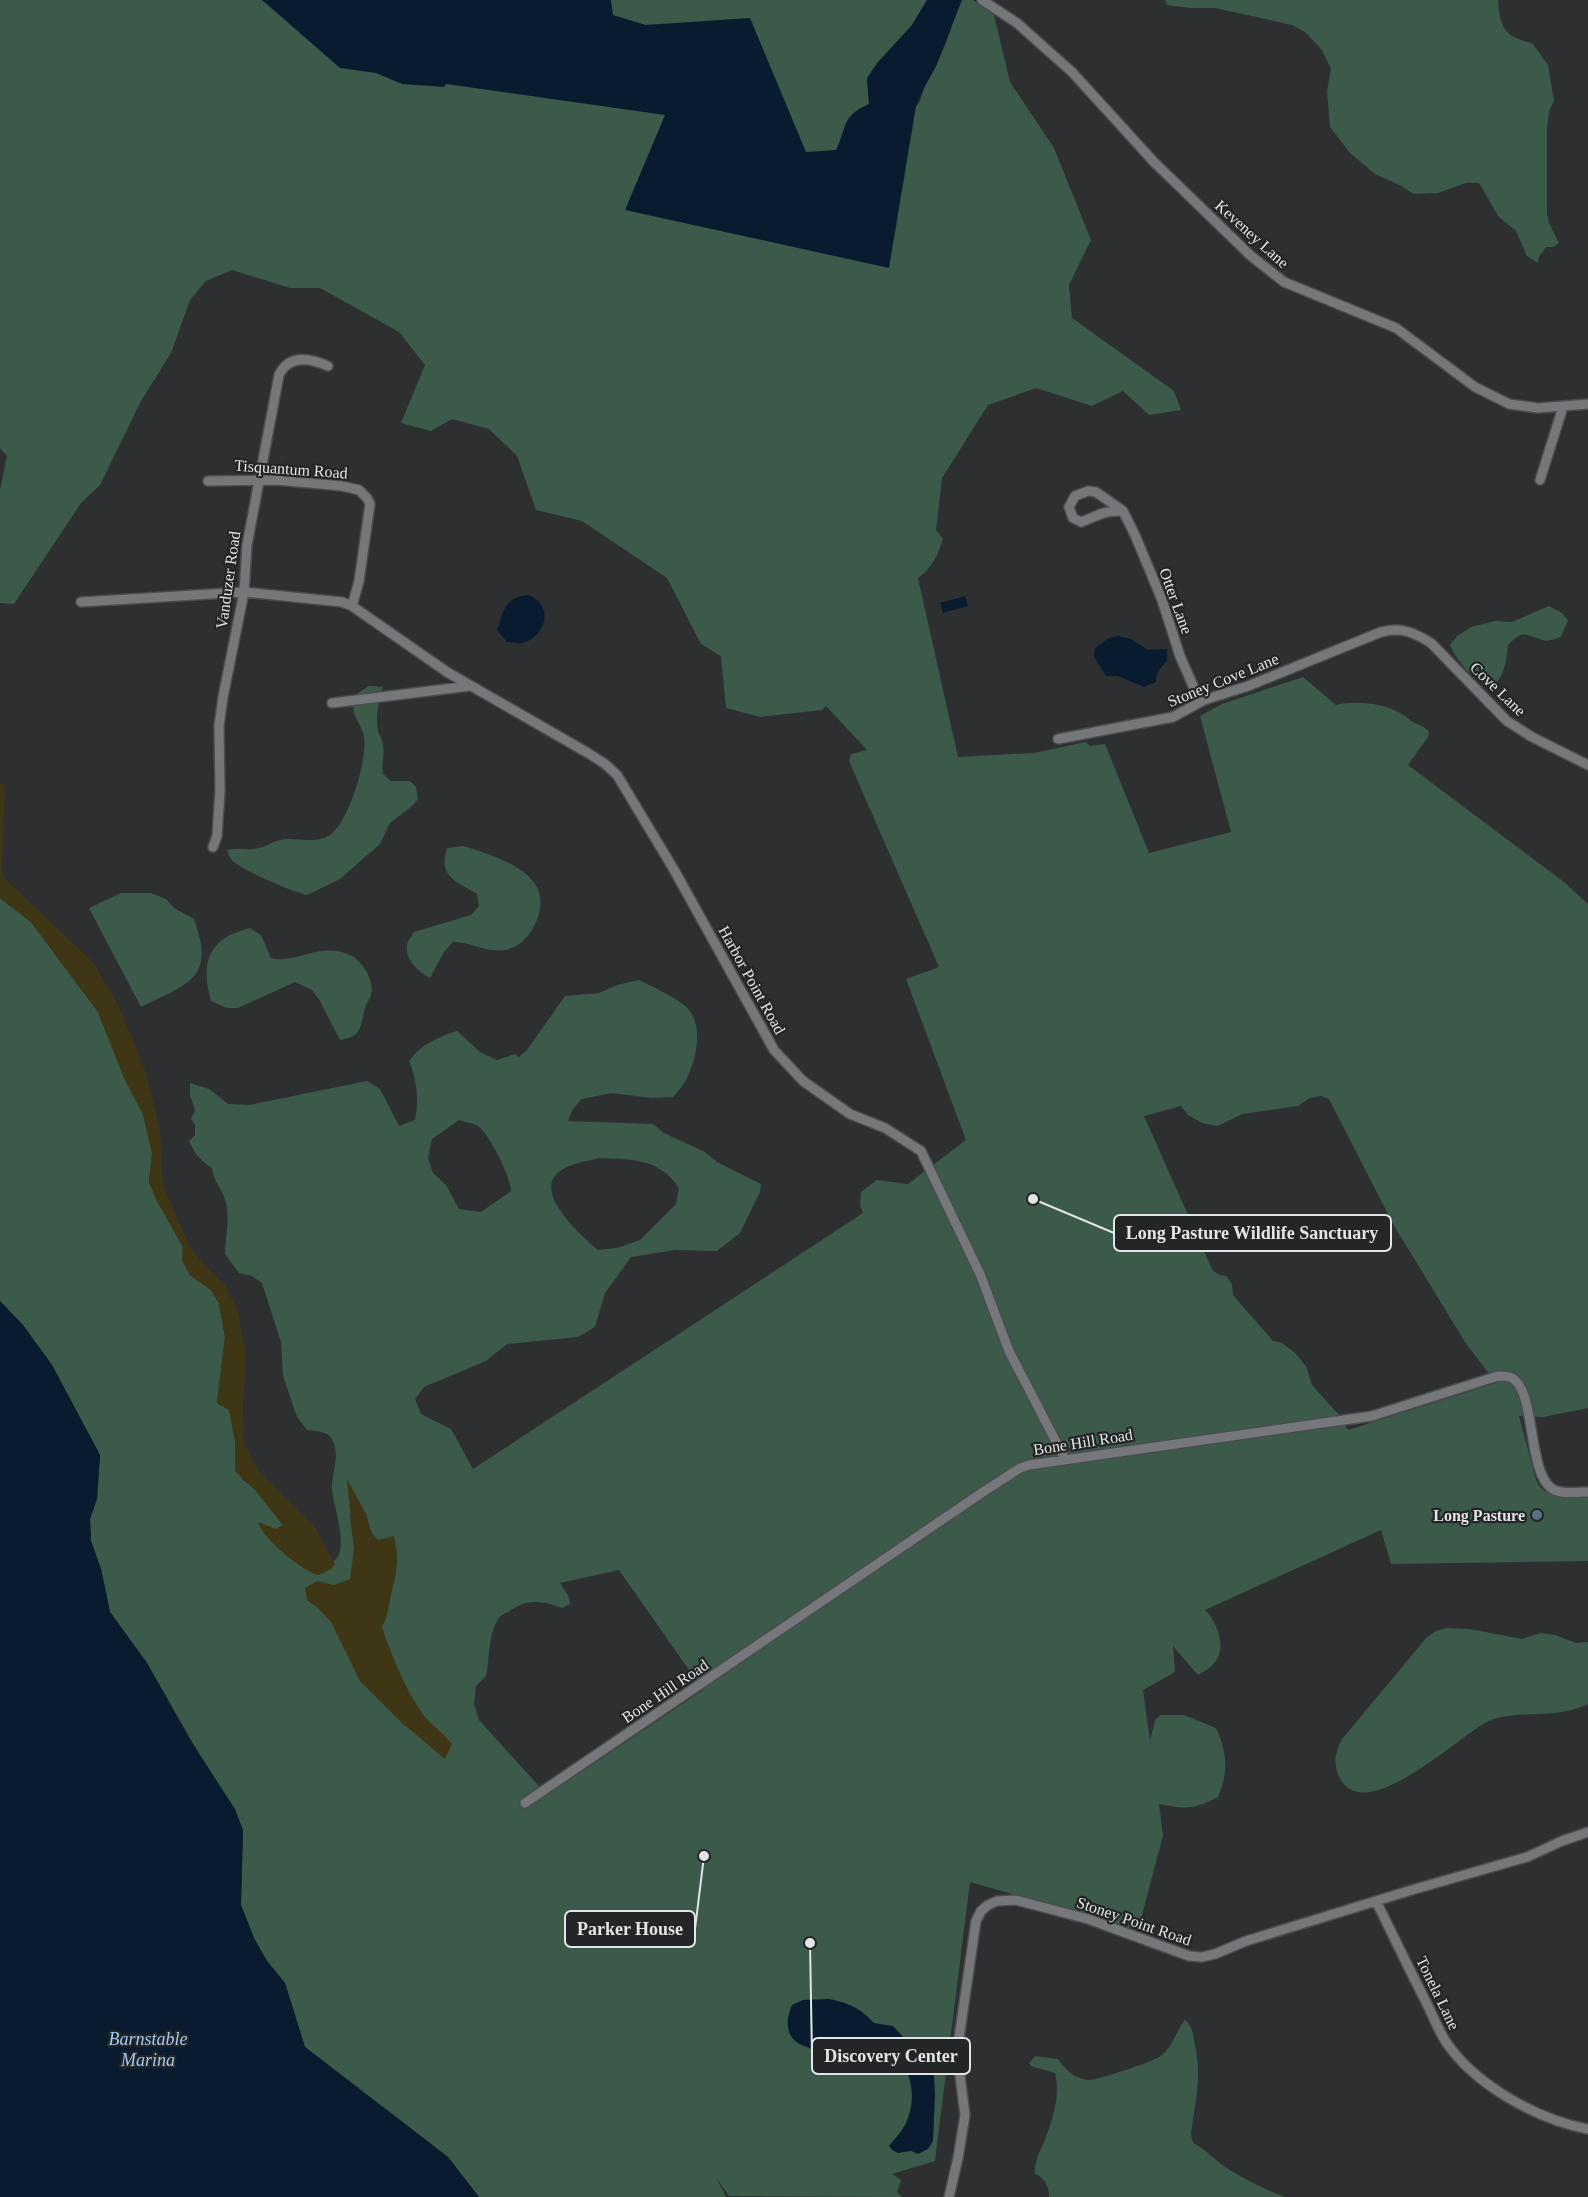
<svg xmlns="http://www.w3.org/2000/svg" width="1588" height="2197" viewBox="0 0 1588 2197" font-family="'Times New Roman',serif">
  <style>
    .green { fill: #3c5a4a; fill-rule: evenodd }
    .sand { fill: #3e3615 }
    .water { fill: #091c2f }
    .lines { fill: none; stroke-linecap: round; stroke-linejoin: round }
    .minor-casing { stroke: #4a4c4e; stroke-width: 12 }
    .minor { stroke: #75777a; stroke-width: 9 }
    .service-dot { fill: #5c6f8a; stroke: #232527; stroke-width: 2 }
    .labels { text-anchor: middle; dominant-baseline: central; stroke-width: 4.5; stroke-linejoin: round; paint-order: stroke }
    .street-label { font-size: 16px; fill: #e2e4e5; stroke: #232527 }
    .poi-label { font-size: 16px; font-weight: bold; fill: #e2e4e5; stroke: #232527; text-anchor: end }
    .water-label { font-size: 18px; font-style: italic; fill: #a0c8f4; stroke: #232527 }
    .leader { fill: none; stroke: #e2e4e5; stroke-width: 2 }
    .callout-dot { fill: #e2e4e5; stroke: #232527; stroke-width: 2 }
    .callout { fill: #232527; stroke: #e2e4e5; stroke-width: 2 }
    .callout-label { font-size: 18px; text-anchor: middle; font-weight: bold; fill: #e2e4e5 }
  </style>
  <rect width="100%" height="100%" fill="#2d2f31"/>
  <path class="green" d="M0,0H311L449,75L509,46L722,133L856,171L919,103L925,86L936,66L946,43L959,5L962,0H973L994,15L1010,82L1054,148L1091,240L1069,285L1072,318L1174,391L1181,410L1149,415L1123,391L1092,406L1036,388L988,405L942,478L936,530L943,539C938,555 932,568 918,578L958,757L1034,753L1086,742L1090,746L1105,744L1149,853L1231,832L1200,716L1222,704L1303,677L1336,705C1355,700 1385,703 1402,714C1406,716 1409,720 1413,722C1419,726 1424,725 1429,732L1428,737L1408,765L1564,882L1588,904V1408L1543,1417L1519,1416L1536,1480C1545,1501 1569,1496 1588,1497V1561L1391,1564L1381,1530L1205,1610C1215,1619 1224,1640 1219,1655C1216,1664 1206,1671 1198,1675L1173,1646L1175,1672L1143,1690L1150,1741L1155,1720L1161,1715H1184L1216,1728C1227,1752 1229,1772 1218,1797C1193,1810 1186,1809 1159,1804L1163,1836L1138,1930L970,1882L935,2161L892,2174L901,2180L897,2192L902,2197L729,2196L716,2177L726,2197H479L448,2157L305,2047L285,1983L267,1961L254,1938L241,1905L243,1830L147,1663L110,1612L101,1569L91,1541L90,1519L97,1499L100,1455L52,1365L23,1325L0,1301V898L31,922L98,1012L125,1080L143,1114L152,1153L149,1182L157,1201L183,1247L182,1260L190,1275L211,1290L219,1303L225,1337L217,1403L229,1410L242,1479L255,1489L283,1525L276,1529V1546L314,1574C320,1569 332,1564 337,1558C347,1543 334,1507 332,1490C331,1475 341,1454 332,1439C327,1431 315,1431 307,1430L297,1417L283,1376L281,1342L262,1283L252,1276L239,1273L225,1254C225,1238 231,1216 225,1200C222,1188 213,1181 212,1168C201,1161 194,1153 189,1141L195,1135V1125L191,1119L195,1110L190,1095V1083L209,1089L228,1104L249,1105L367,1081L380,1089L399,1126L415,1120C419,1100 417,1080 409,1061C421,1044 438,1037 457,1031L480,1052L497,1060L515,1054L519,1057L527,1050L565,996L599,993L617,985L639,980C653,987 671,995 684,1005C705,1022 697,1056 687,1078C684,1085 678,1091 673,1097L651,1098L612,1093L582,1099L572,1110L568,1121L653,1124L664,1133L705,1152L717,1162L761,1184L760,1192L740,1233L717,1251L675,1250L631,1257L605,1293L595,1327L578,1337L507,1344L486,1361L424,1387L415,1399L421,1414L451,1429L473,1469L863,1213L860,1205L861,1192L877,1180L908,1184L966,1140L906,979L939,967L849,761L851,754L867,750L826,706L822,710L760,717L726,708L721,656L701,644L667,578L582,521L536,510L517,456L489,429L452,419L431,431L401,423L425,365L399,332L320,288H290L232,270L206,281L190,300L171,353L141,401L100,485L81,503L14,604L0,603V490L7,456L0,448ZM1321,1096L1329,1099L1393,1224L1465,1342L1496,1383L1348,1430L1338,1414L1312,1385L1306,1366L1295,1353L1282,1343L1273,1341L1233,1295L1232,1284L1226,1276L1220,1275L1213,1271L1144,1116L1181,1106L1188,1115L1202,1123L1218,1126L1242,1114L1298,1106L1310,1098ZM459,1120C465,1122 473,1123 478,1126C490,1135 510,1176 511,1191L481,1212L459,1209L446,1185L433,1173L428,1158L432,1139ZM600,1158C633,1159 660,1159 679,1188L676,1204L640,1240L617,1248L598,1250C582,1236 531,1192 560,1171C571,1163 588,1161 600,1158ZM366,1514L371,1532L354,1547L350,1515ZM619,1570L703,1690L547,1795L479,1720L474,1704L476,1686L485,1677L487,1672C489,1655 489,1637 497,1621C499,1616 503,1614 508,1612C526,1599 541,1600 562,1608L570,1604L569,1597L560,1583Z
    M347,0H927L912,25L867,78L869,104C839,117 848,129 835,153C831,160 825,166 820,172L680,35L573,4Z
    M1165,0H1498C1500,27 1504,37 1532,43L1548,65L1554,101L1549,111L1547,128V214L1549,223L1559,243L1553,247H1546L1539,257L1538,263L1527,256L1516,231L1498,216L1479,183H1466L1438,193L1413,194L1402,186L1375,174L1350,153L1330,127L1327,91L1331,69L1322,50L1305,32L1292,25L1215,8H1191L1167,5Z
    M1549,606L1562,613L1568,620L1561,637C1555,639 1548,642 1542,640C1524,634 1523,630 1508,645C1506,662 1505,676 1491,688C1472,677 1459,665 1450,645L1457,636L1471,627L1495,621L1512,622Z
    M369,686L383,687C379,700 375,716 378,731C379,735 383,740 383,745C385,754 381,764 383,774L391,781H410L416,787L418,799L412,806L390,823L380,844L340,879L307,895C292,891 240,870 231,859C229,856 228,853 227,850C236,848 245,850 254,849C265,848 274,840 285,839C301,838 316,844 330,835C349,822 368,758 364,736C361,724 351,714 353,701C355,693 363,690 369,686Z
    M464,846C503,859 563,876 532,930C526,940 516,949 503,950C485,952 470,942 453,942L444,952L430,978C419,972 405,960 407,946C407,941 412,936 414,932L471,915L479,906L477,894C455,881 438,876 447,848Z
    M121,893H151L166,899L174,908L194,919C216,980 188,983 141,1007L89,908Z
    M250,928L261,935L271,958C296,965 322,940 352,956C363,962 375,982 371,995C370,1000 366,1003 365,1008C360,1027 362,1037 340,1040L320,1001L312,990L295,982L238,1008H227L211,1001C200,961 209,938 250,928Z
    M1447,1628L1470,1629L1522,1639L1541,1633L1555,1635L1576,1643L1588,1642V1704C1554,1721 1521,1708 1489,1721C1461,1733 1361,1833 1338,1774C1333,1760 1336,1751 1342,1739L1427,1637L1436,1631Z
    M1185,2020C1193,2027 1193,2035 1195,2045C1202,2078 1195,2102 1191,2134L1193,2143C1205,2149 1209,2155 1220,2163C1235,2175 1266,2190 1285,2197H1049C1049,2186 1045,2178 1035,2174C1034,2163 1039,2153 1044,2142C1052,2121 1061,2096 1055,2073L1031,2066L1029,2063L1035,2056L1058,2059C1066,2070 1074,2078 1088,2080C1095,2081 1156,2061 1162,2055C1173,2046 1176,2031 1185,2020Z"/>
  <path class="sand" d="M0,782L5,786L2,872L5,879L93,962L119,1006L145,1070L160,1129L163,1184L188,1244L205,1265L225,1285L238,1311L246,1356L243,1407L244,1443L258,1470L314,1526L335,1564L331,1569L319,1575C303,1572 262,1538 258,1522L276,1529L283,1525L255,1490L235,1471V1437L229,1410L217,1403L225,1337L219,1303L211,1290L190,1275L182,1260L183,1247L157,1201L149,1182L152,1153L143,1114L125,1080L98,1012L31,922L0,898Z
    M347,1479L366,1514L371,1532L378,1540L394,1536C400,1562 396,1574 390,1599C388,1611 388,1615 382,1627C391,1655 407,1693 425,1717C432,1725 444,1734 452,1744L445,1759L401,1722L360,1681L331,1622L318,1608L307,1600L305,1588L317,1581L334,1585L350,1579L354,1549Z"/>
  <path class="water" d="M262,0H611L613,15L645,25L750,18L806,152L836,150C848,125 841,117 869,104L867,78L877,63L912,25L927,0H962L936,66L925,86L916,106L889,268L625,210L665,115L446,84L444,87L402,84L376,73L340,68Z
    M528,595C555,605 546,637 522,643C517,644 512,642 507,642L497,630C504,610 504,598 528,595Z
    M965,596L968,606L943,613L940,603Z
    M1118,636L1131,639L1148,650L1167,649V661C1161,667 1156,672 1156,682L1144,687L1118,676H1106L1094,657L1095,648L1109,638Z
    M0,1301L23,1325L52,1365L100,1455L97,1499L90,1519L91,1541L101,1569L110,1612L147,1663L189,1738L235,1809L243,1830L241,1905L254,1938L267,1961L285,1983L305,2047L448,2157L479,2197H0Z
    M829,1999C849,2003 860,2008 874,2023L893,2026L908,2042L934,2076L935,2094L933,2141L928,2149L918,2154L911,2151L898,2153L892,2150L889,2146C895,2139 902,2131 906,2123C921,2091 907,2045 867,2043C849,2042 832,2049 817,2050C813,2050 808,2047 804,2046C785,2039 785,2021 792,2005L803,2000Z"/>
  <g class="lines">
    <g class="minor-casing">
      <path id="minor" d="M982,0L1017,23L1072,72L1154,162L1251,256L1284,282L1396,328L1475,387L1509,404L1538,408L1588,404
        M1540,480L1563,407
        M208,481L276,480L342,486L359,490L367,498L370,504L359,581L352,606L447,672L588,753L605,764L617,775L673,868L774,1050L803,1081L850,1114L885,1128L921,1151L980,1274L1009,1351L1065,1459
        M1123,511C1103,510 1098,516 1081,522L1073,518L1069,507L1075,496L1088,491L1096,492L1123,511L1135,535L1162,600L1180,656L1194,688L1204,700
        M81,602L244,592L342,602L352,606
        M332,703L470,686
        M1058,739L1173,717L1204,700L1248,686L1381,632C1402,627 1413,632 1431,643L1507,721L1532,737L1588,765
        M213,847L217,836L220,791L219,726L223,697L244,592L247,545L279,375C289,354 310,358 328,366
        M525,1803L983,1492L1020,1468L1029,1465L1372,1416L1498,1376C1503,1376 1509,1376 1512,1378C1536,1391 1527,1469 1551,1488C1560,1495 1577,1492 1588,1492
        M1376,1901C1392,1933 1407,1965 1423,1996C1431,2011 1437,2028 1446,2042C1475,2085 1538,2120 1588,2129
        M949,2197L958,2158L965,2115L957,2052L959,2038L976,1921L981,1911L988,1905L997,1901L1016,1900L1088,1919L1189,1956L1202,1957L1215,1954L1246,1941L1415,1889L1527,1857L1562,1841L1588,1832"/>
    </g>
    <use href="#minor" class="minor"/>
  </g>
  <circle class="service-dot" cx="1537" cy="1515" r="6"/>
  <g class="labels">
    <g class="street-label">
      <text transform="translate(1252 234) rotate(42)">Keveney Lane</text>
      <text transform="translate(291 469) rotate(4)">Tisquantum Road</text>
      <text transform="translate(228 580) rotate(-82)">Vanduzer Road</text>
      <text transform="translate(1176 601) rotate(70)">Otter Lane</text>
      <text transform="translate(1223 680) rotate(-22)">Stoney Cove Lane</text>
      <text transform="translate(1498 689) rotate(44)">Cove Lane</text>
      <text transform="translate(752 980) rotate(61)">Harbor Point Road</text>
      <text transform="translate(1083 1442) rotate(-9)">Bone Hill Road</text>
      <text transform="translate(665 1691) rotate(-34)">Bone Hill Road</text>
      <text transform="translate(1134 1921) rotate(19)">Stoney Point Road</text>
      <text transform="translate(1438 1993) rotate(64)">Tonela Lane</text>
    </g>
    <g class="poi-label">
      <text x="1525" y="1515">Long Pasture</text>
    </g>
    <g class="water-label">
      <text x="148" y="2039">Barnstable<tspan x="148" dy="21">Marina</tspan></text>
    </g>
  </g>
  <path class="leader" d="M1033 1199L1114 1233M704 1856L695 1929M810 1943L812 2056"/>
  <g class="callout-dot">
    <circle cx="1033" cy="1199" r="6"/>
    <circle cx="704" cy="1856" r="6"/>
    <circle cx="810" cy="1943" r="6"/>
  </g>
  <g class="callout">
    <rect x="1114" y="1215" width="277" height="36" rx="6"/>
    <rect x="565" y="1911" width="130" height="36" rx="6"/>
    <rect x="812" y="2038" width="158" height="36" rx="6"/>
  </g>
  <g class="callout-label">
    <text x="1252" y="1239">Long Pasture Wildlife Sanctuary</text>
    <text x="630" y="1935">Parker House</text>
    <text x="891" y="2062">Discovery Center</text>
  </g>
</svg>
